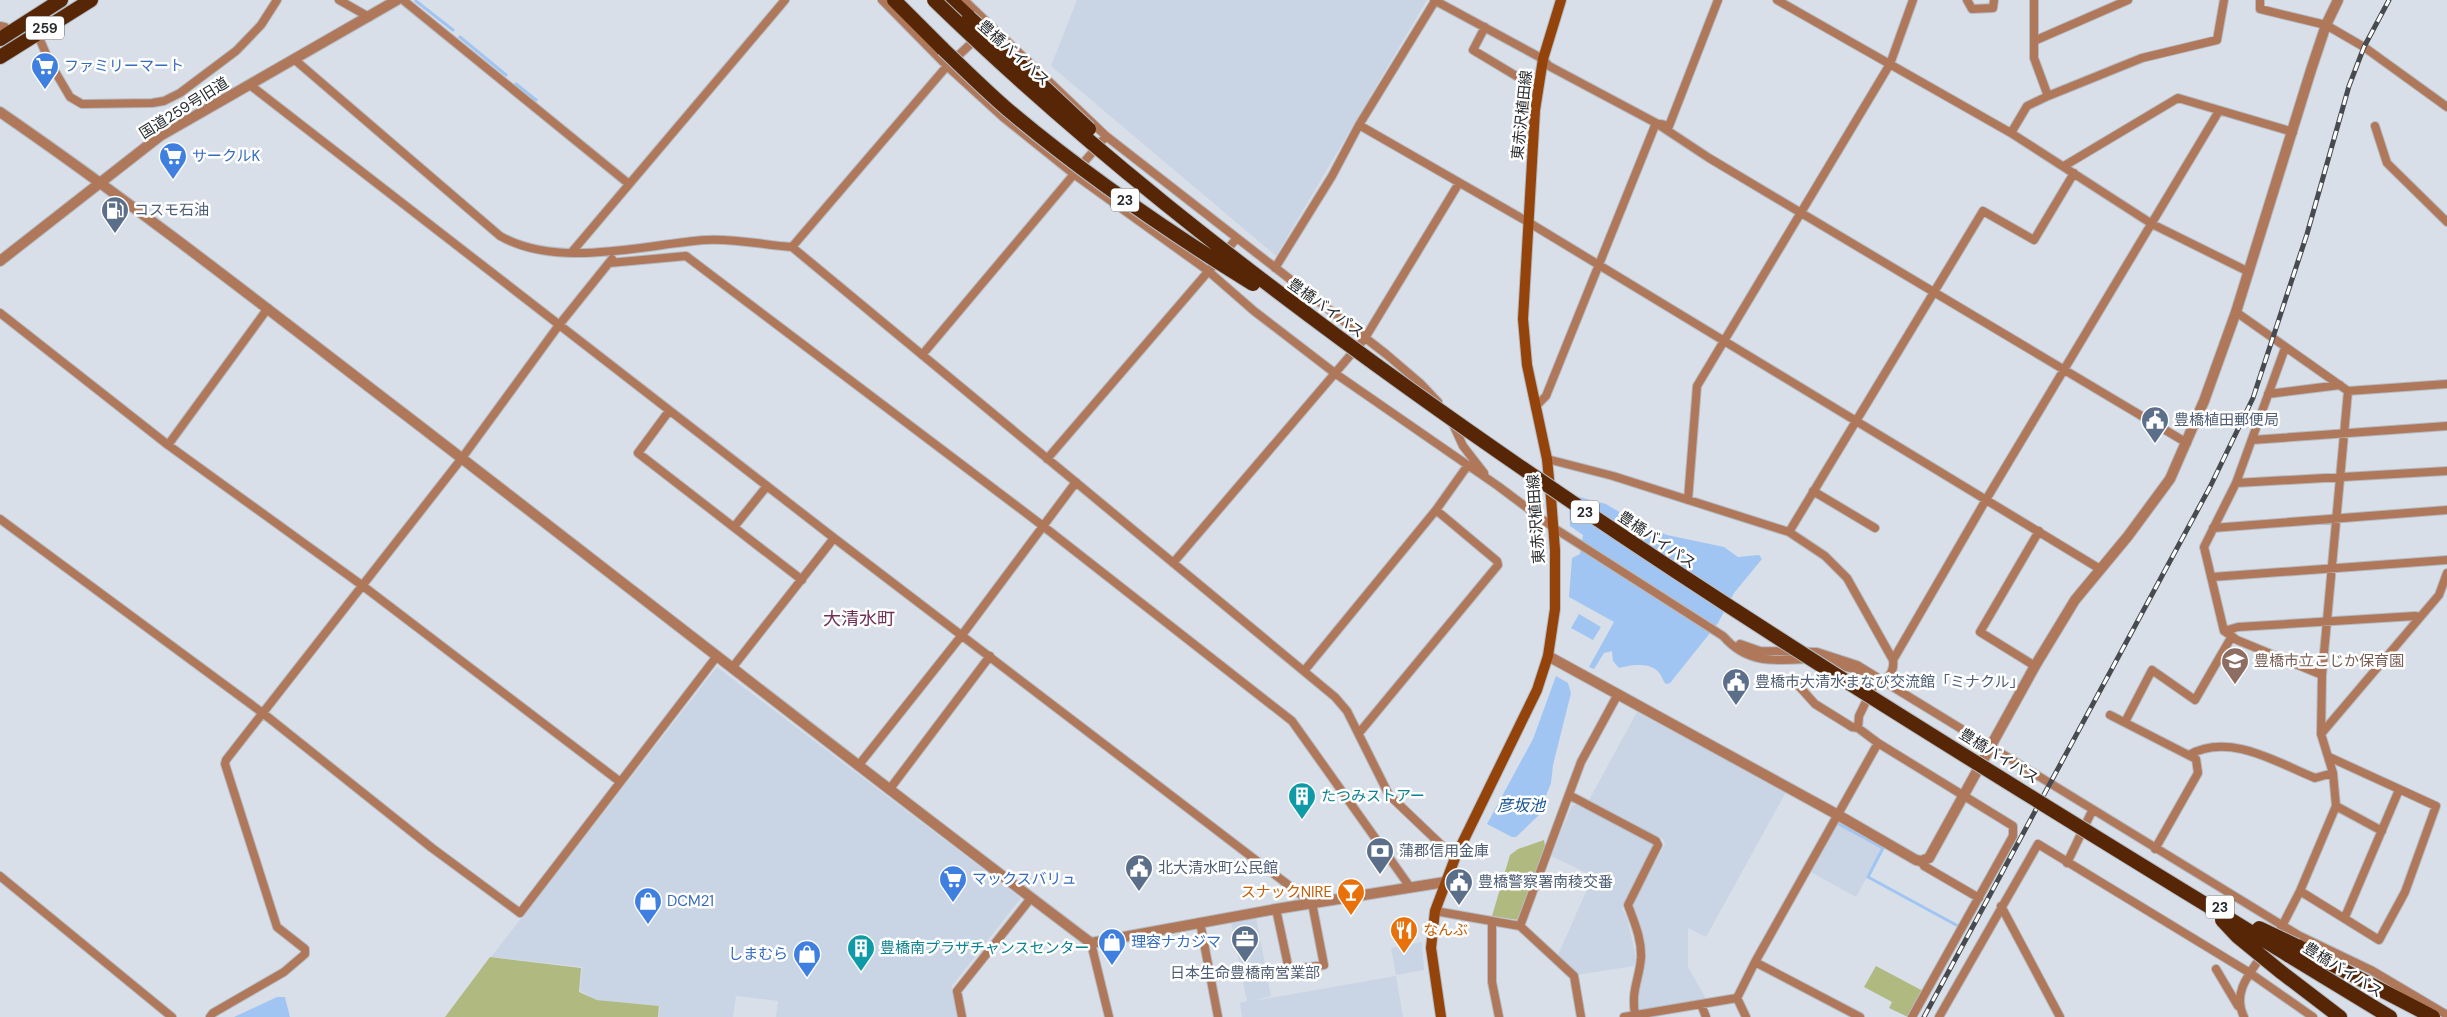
<svg xmlns="http://www.w3.org/2000/svg" width="2447" height="1017" viewBox="0 0 2447 1017" font-family="'DM Sans','Noto Sans JP',sans-serif">
  <style>
    .built { fill: #c9d5e4 }
    .green { fill: #b0ba80 }
    .water { fill: #a1c5f2 }
    .lines { fill: none; stroke-linecap: round; stroke-linejoin: round }
    .stream { stroke: #a1c5f2; stroke-width: 3 }
    .minor-casing { stroke: #b5bbc3; stroke-width: 10 }
    .tertiary-casing { stroke: #b5bbc3; stroke-width: 12 }
    .secondary-casing { stroke: #b5bbc3; stroke-width: 12 }
    .trunk-casing { stroke: #b5bbc3; stroke-width: 16 }
    .minor { stroke: #b0785a; stroke-width: 8 }
    .tertiary { stroke: #b0785a; stroke-width: 10 }
    .secondary { stroke: #94440b; stroke-width: 10 }
    .trunk { stroke: #572606; stroke-width: 14 }
    .rail-casing { stroke: #474b4f; stroke-width: 5 }
    .rail { stroke: #fff; stroke-width: 3; stroke-dasharray: 9; stroke-linecap: butt }
    .trunk-bridge-casing { stroke: #b5bbc3; stroke-width: 16; stroke-linecap: butt }
    .trunk-bridge { stroke: #572606; stroke-width: 14 }
    .labels { text-anchor: middle; dominant-baseline: central; stroke-width: 5; stroke-linejoin: round; paint-order: stroke }
    .shield { fill: #fff; stroke: #686b6d; stroke-width: 1 }
    .shield-label { font-size: 14px; font-weight: bold; fill: #282b2e }
    .street-label { font-size: 15px; fill: #282b2e; stroke: #fff }
    .shop-label { font-size: 15px; fill: #366cbe; stroke: #fff; text-anchor: start }
    .service-label { font-size: 15px; fill: #4e5e75; stroke: #fff; text-anchor: start }
    .education-label { font-size: 15px; fill: #785e54; stroke: #fff; text-anchor: start }
    .culture-label { font-size: 15px; fill: #0d838f; stroke: #fff; text-anchor: start }
    .food-label { font-size: 15px; fill: #c56008; stroke: #fff; text-anchor: end }
    .water-label { font-size: 16px; font-style: italic; fill: #195495; stroke: #fff }
    .quarter-label { font-size: 18px; fill: #6d3057; stroke: #fff }
  </style>
  <rect width="100%" height="100%" fill="#d8dfe8"/>
  <path class="built" d="M1077,0H1427L1276,256L1051,66Z
    M717,667L1021,898L952,986L958,1017H776L778,1001L736,996L733,1017H659L660,1006L597,1000L580,991L582,967L491,957Z
    M1637,712L1786,792L1706,937L1688,928V967L1706,999L1639,1010L1636,998L1645,952L1638,920L1632,906L1665,844L1663,839L1589,800Z
    M1572,805H1577L1652,844L1653,848L1622,908L1627,918L1636,957L1634,966L1576,975L1557,957L1593,876L1551,856Z
    M1835,822L1883,848L1856,897L1809,871Z
    M1256,917L1271,996L1253,1001L1396,976L1403,1017H1242L1240,1003L1247,1001L1231,922Z
    M1422,942L1424,970L1396,975L1391,948Z"/>
  <path class="green" d="M1544,840L1546,852L1518,920L1492,916L1510,855L1518,849Z
    M490,957L581,968L579,992L597,1000L659,1006L658,1017H445Z
    M1876,966L1923,991L1908,1017L1889,1008L1892,1002L1864,987Z"/>
  <path class="water" d="M1576,496L1606,504L1641,525L1667,535L1724,547L1738,557L1759,555L1762,559L1734,593L1718,623L1670,683L1666,684C1662,680 1663,678 1660,674C1652,661 1630,665 1619,668L1613,661L1612,651L1604,653L1594,669L1589,667L1614,622L1569,597L1572,558L1580,554L1583,535L1570,526L1569,503L1571,497Z
    M1579,614L1601,627L1593,640L1571,628Z
    M1556,676L1568,683L1571,693L1553,765L1551,783L1538,816L1516,837H1512L1487,824L1533,739Z
    M277,997H285L290,1017H234Z"/>
  <g class="lines">
    <path class="stream" d="M416,1L453,30
      M460,37L506,75
      M516,84L536,100
      M1835,822L1883,848L1868,877L1958,926"/>
    <g class="minor-casing">
      <path id="minor" d="M339,0L369,17
        M403,0L629,184
        M882,0L947,66L1004,118L1075,175L1207,270L1254,311L1336,374L1498,486L1554,528L1723,636C1747,664 1774,661 1807,659
        M964,0L1106,136L1386,354L1420,383L1438,402
        M1434,0L1543,59L1549,66L1656,123L1709,158L2187,443
        M1777,0L2011,133L2152,224L2249,272
        M1967,0L1972,9L1993,8L1994,0
        M2034,0V58L2048,96
        M2260,0V9L2326,25L2364,47L2447,107
        M0,26L5,27L8,34
        M1485,27L1473,50L1538,89
        M37,33L50,63L70,97L82,104L152,103L164,101L180,93L236,51L261,25L277,0
        M2034,41L2128,0
        M295,60L500,236C559,269 641,245 705,240C734,238 763,245 792,247L1335,697L1347,711L1389,795L1455,858
        M250,85L834,538L1312,903L1324,965L1289,970L1276,909
        M1660,124L1669,126L1718,0
        M1359,125L1528,222L2100,569
        M2375,126L2387,163L2447,222
        M2011,133L2027,106L2048,96L2142,58L2217,40L2224,0
        M2064,166L2178,98L2293,132
        M792,247L947,66L978,37
        M571,253L785,0
        M609,263L686,256L1043,526L1292,721L1410,887
        M1275,268L1332,176L1359,125L1435,1
        M2236,312L2348,391L2447,384
        M0,313L168,445L363,586L619,781
        M2285,348L2236,483L2204,547L2224,631L2237,640L2322,675
        M922,355L1106,136
        M2268,394L2340,385
        M1535,407L1546,396L1656,123
        M669,411L638,453L802,580
        M1452,422L1463,446L1484,473
        M2252,440L2447,426
        M168,445L268,308
        M1047,459L1237,238
        M1547,459L1613,476L1789,532L1825,556L1847,578L1893,660C1895,674 1886,681 1874,685L1859,716L1858,728
        M2236,483L2447,471
        M1813,491L1875,528
        M1688,500L1697,386L1890,64L1913,0
        M0,519L264,714L432,848L520,913L717,656
        M734,527L767,486
        M2213,528L2447,510
        M1789,532L1983,211L2034,240L2074,173
        M1173,563L1365,338L1459,183
        M2212,577L2447,560
        M2224,631L2238,627L2415,616L2420,617
        M1740,644L1760,651L1817,652L1857,665L2298,935L2371,970L2447,1015
        M1818,660L1867,672
        M1893,660L1987,498L2219,111
        M2035,666L1980,632L2039,531
        M732,668L834,538
        M1304,671L1436,510L1468,465
        M1797,684L1815,704L1852,727L1858,728L1878,743L2013,826V836L1912,1017
        M2110,715L2196,759L2198,773L2155,849
        M2125,722L2152,670L2195,700L2232,636
        M1359,733L1498,565L1497,561L1436,510
        M2321,734L2439,595L2447,573
        M2189,755C2229,732 2278,763 2315,778L2333,773
        M858,766L962,635L1076,482
        M889,790L990,656
        M1569,795L1656,841L1658,845L1628,905C1634,922 1642,939 1641,958C1639,981 1631,989 1635,1015
        M2336,806L2382,831
        M1921,861L1924,866L1979,898
        M2067,863L2092,811
        M0,876L172,1017
        M2300,891L2379,940L2405,892L2436,806L2329,757
        M2001,906L2060,1017
        M1435,911L1520,926L1574,976L1581,1017
        M2345,917L2399,790
        M1492,921V982L1499,1017
        M1200,922L1218,1017
        M1520,926L1581,762L1618,694
        M2281,928L2300,891L2336,806L2333,773L2321,734L2322,675L2348,391
        M1091,943L1109,1017
        M1755,962L1860,1017
        M2216,969L2238,1006
        M1737,998L1746,1017
        M1701,1004L1706,1017
        M210,1017L213,1013L284,972L305,954V949L277,927L225,764L226,760L462,458L559,325L612,259
        M962,1017L957,991L1031,898
        M1624,1017L1737,998L1755,962L1878,743
        M1939,1017L2038,844L2250,973L2313,1017
        M2244,1017C2232,993 2249,974 2263,954"/>
    </g>
    <g class="tertiary-casing">
      <path id="tertiary" d="M0,112C138,207 270,311 403,413C633,590 860,769 1091,943L1276,909L1445,882
        M0,261L160,136L397,0
        M1548,656L1838,815L1916,860L1921,861L1929,858L2035,666L2075,600L2128,536L2170,479L2204,401L2236,312L2311,70L2326,25L2338,0"/>
    </g>
    <g class="secondary-casing">
      <path id="secondary" d="M1441,1017L1431,948L1435,911L1455,858L1537,690L1548,656L1555,609V550L1551,498L1547,459L1527,365L1523,319L1535,110L1543,59L1561,0"/>
    </g>
    <g class="trunk-casing">
      <path id="trunk" d="M894,0L943,49
        M951,0L969,17
        M0,39L61,0
        M0,57L91,0
        M2297,946L2433,1017
        M2288,955L2390,1017
        M2281,972L2340,1017"/>
    </g>
    <use href="#minor" class="minor"/>
    <use href="#tertiary" class="tertiary"/>
    <use href="#secondary" class="secondary"/>
    <use href="#trunk" class="trunk"/>
    <g class="rail-casing">
      <path id="rail" d="M1924,1017L2210,487L2253,398L2307,234L2349,86L2364,47L2389,0"/>
    </g>
    <use href="#rail" class="rail"/>
    <g class="trunk-bridge-casing">
      <path id="trunk-bridge" d="M934,0C1081,143 1244,270 1411,390C1694,593 1992,773 2288,955
        M969,17L1089,129
        M943,49C964,69 985,90 1007,109C1084,174 1167,231 1253,284
        M2222,920L2237,936L2281,972
        M2259,928L2297,946"/>
    </g>
    <use href="#trunk-bridge" class="trunk-bridge"/>
  </g>
  <defs>
    <g id="supermarket-pin" transform="scale(1.4375)"><path d="M0 17L-7.5 6A9.5 9.5 0 1 1 7.5 6Z" fill="#3f7fe0" stroke="#fff"/><path d="M-6-5.5h2.5l.6 2H6L4.5 2H-2.5L-4.4-4H-6ZM-1.5 3.2a1.3 1.3 0 1 0 .1 0ZM3 3.2a1.3 1.3 0 1 0 .1 0Z" fill="#fff"/></g>
    <g id="fuel-pin" transform="scale(1.4375)"><path d="M0 17L-7.5 6A9.5 9.5 0 1 1 7.5 6Z" fill="#5c6f8a" stroke="#fff"/><path d="M-5.5-6h7V0h2V4h1.3V-2.5L3-4.5l.8-.8L6-3V5H2.5V1h-1V6h-7ZM-4.2-4.7v3.2H.2V-4.7Z" fill="#fff"/></g>
    <g id="civic-pin" transform="scale(1.4375)"><path d="M0 17L-7.5 6A9.5 9.5 0 1 1 7.5 6Z" fill="#5c6f8a" stroke="#fff"/><path d="M-.6-6.5H3V-4.5H.6V-3L4-1V1h2V6H-6V1h2V-1L-.6-3ZM-1.2 2.5V6h2.4V2.5Z" fill="#fff"/></g>
    <g id="school-pin" transform="scale(1.4375)"><path d="M0 17L-7.5 6A9.5 9.5 0 1 1 7.5 6Z" fill="#8d6e63" stroke="#fff"/><path d="M0-5L7-2L0 1L-7-2ZM-4 1L0 2.5L4 1V4Q0 6-4 4Z" fill="#fff"/></g>
    <g id="building-pin" transform="scale(1.4375)"><path d="M0 17L-7.5 6A9.5 9.5 0 1 1 7.5 6Z" fill="#0f9aa8" stroke="#fff"/><path d="M-4-6H4V6H1V3H-1V6H-4ZM-2.5-4.3h1.7v1.8h-1.7ZM.8-4.3h1.7v1.8H.8ZM-2.5-1h1.7V.8h-1.7ZM.8-1h1.7V.8H.8Z" fill="#fff"/></g>
    <g id="bank-pin" transform="scale(1.4375)"><path d="M0 17L-7.5 6A9.5 9.5 0 1 1 7.5 6Z" fill="#5c6f8a" stroke="#fff"/><path d="M-6-4H6V4H-6ZM0-2.3a2.3 2.3 0 1 0 0 4.6a2.3 2.3 0 1 0 0-4.6Z" fill="#fff"/></g>
    <g id="bar-pin" transform="scale(1.4375)"><path d="M0 17L-7.5 6A9.5 9.5 0 1 1 7.5 6Z" fill="#e8710a" stroke="#fff"/><path d="M-6-5H6L.8 .8V4.5H3.5V6h-7V4.5H-.8V.8Z" fill="#fff"/></g>
    <g id="shop-pin" transform="scale(1.4375)"><path d="M0 17L-7.5 6A9.5 9.5 0 1 1 7.5 6Z" fill="#3f7fe0" stroke="#fff"/><path d="M-5-2.5h2.3a2.7 3.5 0 0 1 5.4 0H5L5.5 6h-11ZM-1.5-2.5h3a1.5 2.3 0 0 0-3 0Z" fill="#fff"/></g>
    <g id="restaurant-pin" transform="scale(1.4375)"><path d="M0 17L-7.5 6A9.5 9.5 0 1 1 7.5 6Z" fill="#e8710a" stroke="#fff"/><path d="M-5-6h1v4h1v-4h1v4h1v-4h1v5L-1.5 .5V6h-2V.5L-5-1ZM5-6V6H3V1.5H1.5Q1.5-4 5-6Z" fill="#fff"/></g>
    <g id="office-pin" transform="scale(1.4375)"><path d="M0 17L-7.5 6A9.5 9.5 0 1 1 7.5 6Z" fill="#5c6f8a" stroke="#fff"/><path d="M-6-3h4V-5.5h4V-3h4V5H-6ZM-1-4.5V-3h2v-1.5ZM-6 0V1H6V0Z" fill="#fff"/></g>
  </defs>
  <g fill-rule="evenodd">
    <use href="#supermarket-pin" x="45" y="66"/>
    <use href="#supermarket-pin" x="173" y="156"/>
    <use href="#fuel-pin" x="115" y="210"/>
    <use href="#civic-pin" x="2155" y="420"/>
    <use href="#school-pin" x="2235" y="661"/>
    <use href="#civic-pin" x="1736" y="682"/>
    <use href="#building-pin" x="1302" y="796"/>
    <use href="#bank-pin" x="1380" y="851"/>
    <use href="#civic-pin" x="1139" y="868"/>
    <use href="#supermarket-pin" x="953" y="879"/>
    <use href="#civic-pin" x="1459" y="882"/>
    <use href="#bar-pin" x="1351" y="892"/>
    <use href="#shop-pin" x="648" y="901"/>
    <use href="#restaurant-pin" x="1404" y="930"/>
    <use href="#office-pin" x="1245" y="939"/>
    <use href="#shop-pin" x="1112" y="942"/>
    <use href="#building-pin" x="861" y="948"/>
    <use href="#shop-pin" x="807" y="954"/>
  </g>
  <g class="labels">
    <g class="shield">
      <rect x="26" y="16.5" width="38" height="23" rx="4"/>
      <rect x="1111" y="188.5" width="28" height="23" rx="4"/>
      <rect x="1571" y="500.5" width="28" height="23" rx="4"/>
      <rect x="2206" y="895.5" width="28" height="23" rx="4"/>
    </g>
    <g class="shield-label">
      <text x="45" y="28">259</text>
      <text x="1125" y="200">23</text>
      <text x="1585" y="512">23</text>
      <text x="2220" y="907">23</text>
    </g>
    <g class="street-label">
      <text transform="translate(1014 53) rotate(42)">豊橋バイパス</text>
      <text transform="translate(184 108) rotate(-32)">国道259号旧道</text>
      <text transform="translate(1522 115) rotate(-84)">東赤沢植田線</text>
      <text transform="translate(1326 308) rotate(36)">豊橋バイパス</text>
      <text transform="translate(1536 519) rotate(-94)">東赤沢植田線</text>
      <text transform="translate(1657 540) rotate(34)">豊橋バイパス</text>
      <text transform="translate(1999 756) rotate(32)">豊橋バイパス</text>
      <text transform="translate(2343 970) rotate(32)">豊橋バイパス</text>
    </g>
    <g class="shop-label">
      <text x="64" y="66">ファミリーマート</text>
      <text x="192" y="156">サークルK</text>
      <text x="972" y="879">マックスバリュ</text>
      <text x="667" y="901">DCM21</text>
      <text x="1131" y="942">理容ナカジマ</text>
      <text x="788" y="954" text-anchor="end">しまむら</text>
    </g>
    <g class="service-label">
      <text x="134" y="210">コスモ石油</text>
      <text x="2174" y="420">豊橋植田郵便局</text>
      <text x="1755" y="682">豊橋市大清水まなび交流館「ミナクル」</text>
      <text x="1399" y="851">蒲郡信用金庫</text>
      <text x="1158" y="868">北大清水町公民館</text>
      <text x="1478" y="882">豊橋警察署南稜交番</text>
      <text x="1245" y="973" text-anchor="middle">日本生命豊橋南営業部</text>
    </g>
    <g class="education-label">
      <text x="2254" y="661">豊橋市立こじか保育園</text>
    </g>
    <g class="culture-label">
      <text x="1321" y="796">たつみストアー</text>
      <text x="880" y="948">豊橋南プラザチャンスセンター</text>
    </g>
    <g class="food-label">
      <text x="1332" y="892">スナックNIRE</text>
      <text x="1423" y="930" text-anchor="start">なんぶ</text>
    </g>
    <g class="water-label">
      <text x="1521" y="805">彦坂池</text>
    </g>
    <g class="quarter-label">
      <text x="859" y="619">大清水町</text>
    </g>
  </g>
</svg>
